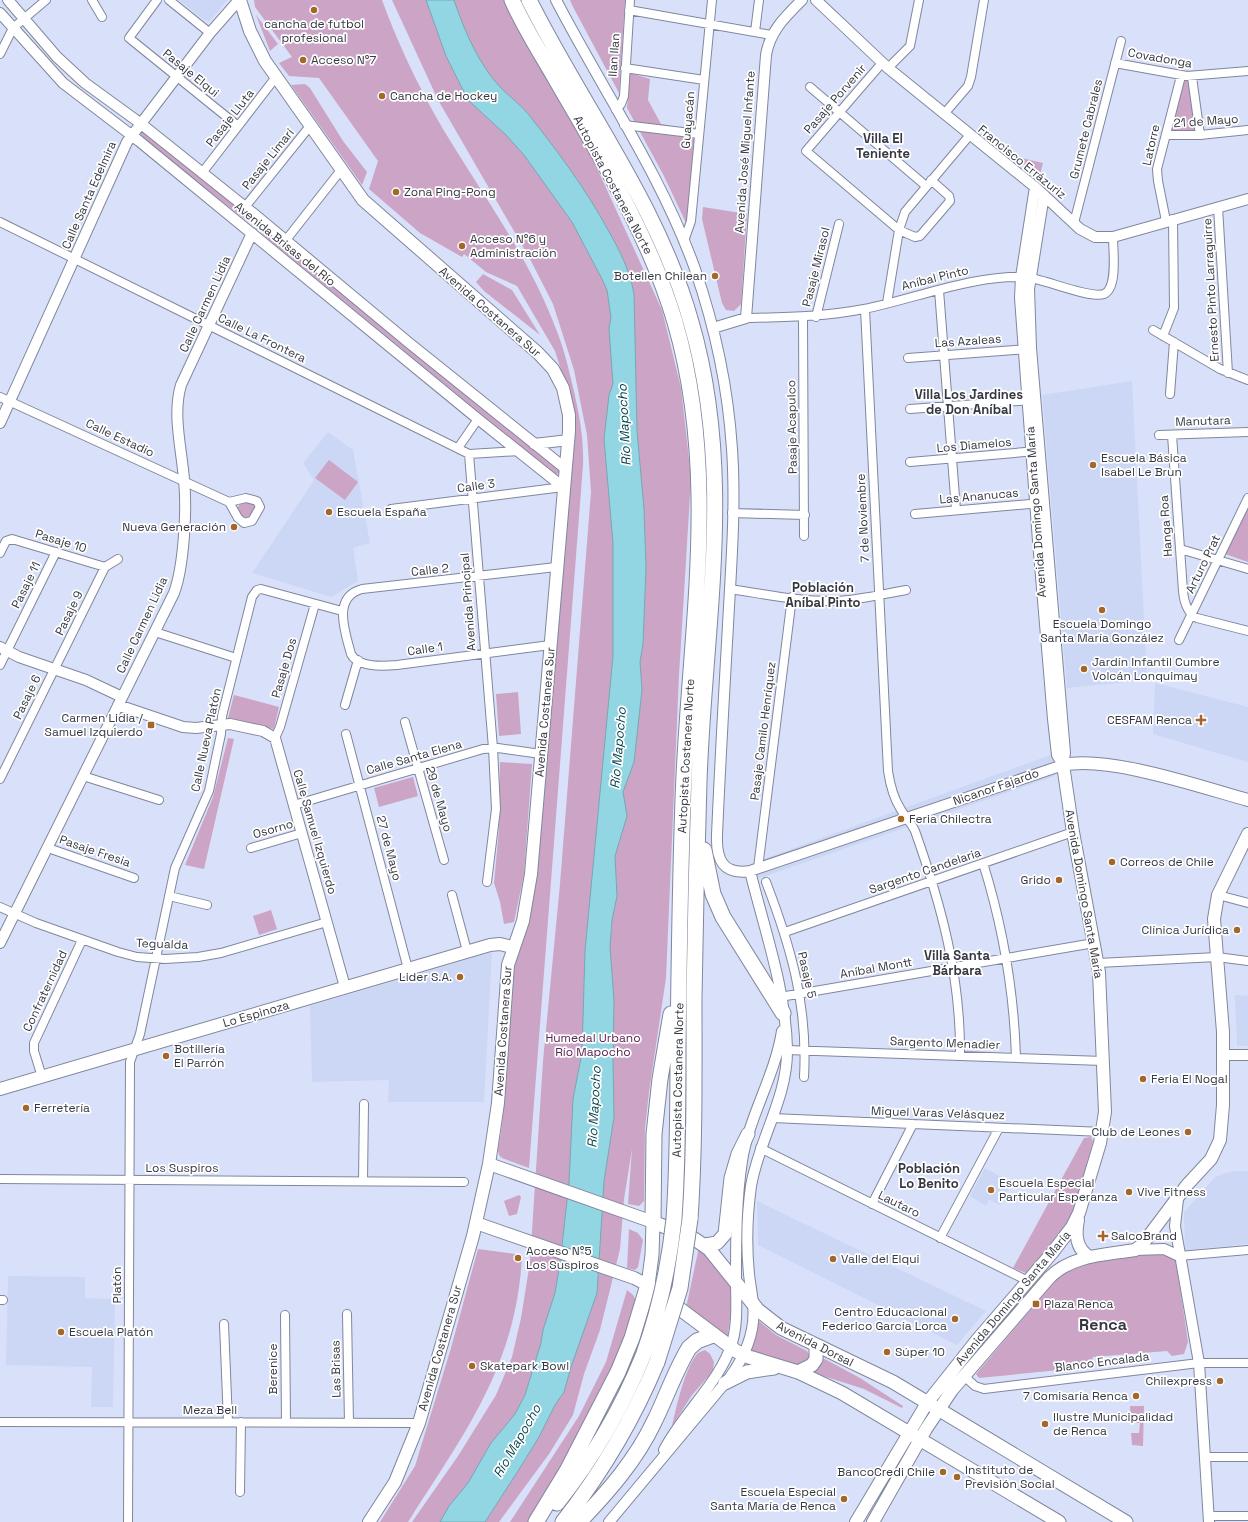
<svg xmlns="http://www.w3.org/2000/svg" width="1248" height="1522" viewBox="0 0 1248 1522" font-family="'Space Grotesk',sans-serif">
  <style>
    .built { fill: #ccd6f5 }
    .green { fill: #cca4c5 }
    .water { fill: #93d6e3; stroke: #77a7b3 }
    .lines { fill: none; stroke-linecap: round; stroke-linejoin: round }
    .minor-casing { stroke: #80879d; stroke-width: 10 }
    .tertiary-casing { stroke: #80879d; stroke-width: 12 }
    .secondary-casing { stroke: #80879d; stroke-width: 14 }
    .primary-casing { stroke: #80879d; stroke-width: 15 }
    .motorway-casing { stroke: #80879d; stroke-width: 17 }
    .minor { stroke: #fff; stroke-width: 8 }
    .tertiary { stroke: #fff; stroke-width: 10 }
    .secondary { stroke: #fff; stroke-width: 12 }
    .primary { stroke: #fff; stroke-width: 13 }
    .motorway { stroke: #fff; stroke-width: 15 }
    .motorway-bridge-casing { stroke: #80879d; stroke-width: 17; stroke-linecap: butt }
    .motorway-bridge { stroke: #fff; stroke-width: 15 }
    .poi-dot { fill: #a26729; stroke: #fff; stroke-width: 1.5 }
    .labels { text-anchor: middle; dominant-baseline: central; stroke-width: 3.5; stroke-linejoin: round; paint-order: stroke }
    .poi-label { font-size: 12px; fill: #353842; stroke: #fff; text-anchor: start }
    .street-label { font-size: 12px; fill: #353842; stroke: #fff }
    .park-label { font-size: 12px; fill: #5a2553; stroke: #fff }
    .neighbourhood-label { font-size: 13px; font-weight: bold; fill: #353842; stroke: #fff }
    .water-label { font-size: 13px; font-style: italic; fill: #003f49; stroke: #fff }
    .district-label { font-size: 16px; font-weight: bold; fill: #353842; stroke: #fff }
  </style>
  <rect width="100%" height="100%" fill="#d9e1fa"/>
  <path class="built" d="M179,0H227L210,21L204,20Z
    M1132,381L1147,680L1067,688L1042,395Z
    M328,432L353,450L370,543L353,548L358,581L331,597L252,573L314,480L303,463Z
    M1155,683L1248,707V762L1153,734Z
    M1059,752L1055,776L757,879L752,863Z
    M492,952L484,1102H388L389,1080L312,1082L310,1006Z
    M1235,995L1248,996V1046H1237Z
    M985,1168L1012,1183L1000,1205L989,1200L986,1206L970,1196Z
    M1232,1171H1248V1244L1185,1250L1184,1212L1215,1177Z
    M757,1201L986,1311L957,1345L758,1245Z
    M8,1276L85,1277V1298L115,1299L113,1407H91L92,1367L6,1365Z"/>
  <path class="green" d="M254,0H382C398,44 419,88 443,129C482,194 529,257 556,329C564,348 568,367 573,387C579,413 584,438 583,465L529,1168L502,1158L499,1155L498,1150C512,1082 499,1008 519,941L561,566L565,382L555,351L517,286L486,272L464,254L462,257L420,233L369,189L378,161L319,78L289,76L279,63L292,57L255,7Z
    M392,0H504L541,70L585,142L662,310L681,388L686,432L691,479L679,675L666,978L649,1092L645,1128L644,1201L639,1206L628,1204L632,1149L624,1199L620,1249L600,1330L584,1374L573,1415L549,1454L499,1522H412L458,1456L496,1395L512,1357L521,1318L530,1262L543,1061L560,884L591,492L587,435L574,370L553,304L529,257L438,100Z
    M570,0H625L619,93L572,5Z
    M256,15L278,44L270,51Z
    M630,73L650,79L648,100L661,124L695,130L688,217L686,223L664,176L627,108Z
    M1184,80L1189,81L1196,132L1171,131Z
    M305,84L310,88L343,141L367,172L362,185L291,85Z
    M142,131L245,213L248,218L246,220L139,137L138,133Z
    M1013,156L1043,163L1039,178Z
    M703,207L747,214L741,304L734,311L726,310L722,303L702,219Z
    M259,222L560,470L559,473L556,475L268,239L257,228Z
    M483,274L512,290L540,335L484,291L476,282Z
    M329,460L358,482L345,500L315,478Z
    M248,501L256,506V509L247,520H244L236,509L242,502Z
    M1248,507V562L1225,554Z
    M518,692L521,734L499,736L496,694Z
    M234,695L279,707L274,729L228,718Z
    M228,738L234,739L204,869L185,865L213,797Z
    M500,762L532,764L524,874L514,922L504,924L500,902L494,883L499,829Z
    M413,777L418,796L379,807L374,788Z
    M271,910L277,929L259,935L253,916Z
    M1091,1137L1093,1141L1073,1217L1066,1231L1026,1273L1013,1268L1084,1138Z
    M519,1195L521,1197L517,1214L509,1216L504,1201Z
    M629,1229L638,1233L643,1240L638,1267L635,1270L627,1268Z
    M699,1247L730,1285L731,1310L727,1341L686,1308Z
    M478,1249L522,1255C517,1365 464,1434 408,1522H380L415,1466L451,1348Z
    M1155,1253L1170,1255L1176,1260L1188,1342L1184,1354L1172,1356L1167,1351L1093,1357L1090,1367L979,1378L976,1374L1069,1265Z
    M627,1290C630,1293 634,1294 635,1299C641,1319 565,1463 550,1489C544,1500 536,1511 529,1522H510L579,1416L606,1362Z
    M755,1318L776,1335L807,1351L810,1356L803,1367L748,1352Z
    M705,1350L710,1354L714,1362L713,1371L692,1395L672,1426C676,1408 685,1368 697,1354C699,1352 702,1351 705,1350Z
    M821,1357L860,1378L903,1406L902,1408L864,1389L814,1373L820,1362Z
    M1130,1406H1144L1143,1446L1132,1445L1131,1433H1139L1140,1423H1131Z"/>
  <path class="water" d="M426,0H454C464,30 479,65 501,88C510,97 521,105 529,115C558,152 586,189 608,230C620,251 630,271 634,294L637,431L644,509L646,568L643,644L640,662L642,690L634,762L623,792L627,816L615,856L617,896L612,920L610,947L614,1001L613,1060L614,1117L604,1181L597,1293L571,1367L564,1392L555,1405L539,1437L518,1471L485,1522H440L449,1506L468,1483L491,1443L515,1414L525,1395L541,1343L543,1330L555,1293L560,1263L569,1183L573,1099L582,1053L585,951L613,656V543L604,439L609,395L613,384L609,329L611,317L607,290L602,279L572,222L524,155L506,135L468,100L446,56Z"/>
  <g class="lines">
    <g class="minor-casing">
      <path id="minor" d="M92,0L102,17
        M157,0L129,38L238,126
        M169,0L210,33
        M629,10L771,35
        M755,32L759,0
        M0,54L13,28L46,0
        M882,63L806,151L899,230L915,237L920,236L950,201L949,196L931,180
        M1115,63L1187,76L1248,71
        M625,68L704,80
        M888,68L910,46L919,0
        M1192,77L1200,135
        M810,87L926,186
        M616,110L621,104L624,96L630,0
        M944,114L968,86L971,77L984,0
        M624,125L699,134
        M1166,135H1200L1248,130
        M202,173L276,77
        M245,207L310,126
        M1218,207L1228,373
        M1166,221L1158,181L1157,169L1181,76
        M0,222L469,454L519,451
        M1074,223L1121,41
        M286,240L341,170
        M684,241L691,221L712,0
        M939,290L956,510
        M887,303L899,230L905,212L969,136
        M865,309L888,771C890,784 893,797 900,808C904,816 911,822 915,831C941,904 961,977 960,1056
        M816,317L839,224
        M746,318C787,317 822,317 864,309C912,299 960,280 1009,277C1016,277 1023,277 1030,278C1046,280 1091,299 1104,294C1118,288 1113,250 1113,237
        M803,318L804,536
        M1153,330L1220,369L1248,380
        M1163,336L1174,308L1173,219
        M908,358L1028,349
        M1170,394L1174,342
        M0,397L229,502L238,518L244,523L252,521L260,507L257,501L246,498L229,502
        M910,409L1033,400
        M1159,435L1248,432
        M1172,435L1183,591C1184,602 1187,613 1197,618L1248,631
        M458,448L478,419
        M469,454L493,748L496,809L487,882
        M910,462L1037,451
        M391,509L563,487
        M732,513L805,515
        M915,514L1041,503
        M1180,549L1248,569
        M0,553L6,541L12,539L105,567
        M730,589C764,594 801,602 836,601C860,600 883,594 906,590
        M155,632L236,658
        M1179,640L1248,498
        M550,645L397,665C384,666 358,668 351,654C345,632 332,597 362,589L556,567
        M0,665L56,552
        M345,705L358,660
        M405,722L444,860
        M346,734L408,969
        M275,738L280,727L315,604
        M83,776L159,800
        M0,779L105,567L118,559
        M294,805L483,749L498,748L541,754
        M48,848L134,878
        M251,848L302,833
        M983,863C1003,927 1014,991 1016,1058
        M758,868L792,597
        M766,882C791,947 808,1006 804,1077
        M452,895L467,951
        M1218,895L1248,903
        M169,896L207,905
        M0,907L36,923L118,952L137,957L165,959L198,957L221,953L327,922
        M785,932L1073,832
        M1098,963L1217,957L1248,961
        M780,997L1094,943
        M787,1050L1103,1061
        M42,1077L34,1051V1043L82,940
        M772,1118L1103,1132
        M760,1148L1028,1281
        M0,1179L464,1182
        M363,1181L364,1104
        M872,1204L913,1124
        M940,1238L999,1128
        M1179,1256L1248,1250
        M0,1300H3
        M347,1314L349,1423
        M285,1315L286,1422
        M224,1324L228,1422
        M964,1376L975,1386L984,1389L1199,1363H1248
        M0,1422L419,1423
        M1205,1457H1248
        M240,1492L241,1422
        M1209,1516H1248
        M128,1522L130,1062L140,1034L175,868L209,791L221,734L222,716L252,597L257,590L261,589L342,611"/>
    </g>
    <g class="tertiary-casing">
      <path id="tertiary" d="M8,0L57,57L85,83L140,123L254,214L408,342L566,469
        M556,0C602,89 661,174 695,269C715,327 728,388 732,449C736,508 731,567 728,625C724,695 720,765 717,835C716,860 723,875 750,871L1063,765
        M816,0L888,68L1035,187L1080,229L1095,237H1113L1248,199
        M0,13L63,83L139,141L478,419L563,487
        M1035,187L1021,277L1020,298L1038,541L1053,719L1057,755L1063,765
        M1044,195L1029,289L1031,348L1065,753L1063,765
        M713,328L746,318L766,55C770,31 785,17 802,0
        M0,423L127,142L210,33L239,0
        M534,444L569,440
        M0,647L19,657L86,680L122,697
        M118,705L183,727L196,728L230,724L263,731L275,738L345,987
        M0,943L174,593C184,566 187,509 184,480C182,450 172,415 181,385L252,233
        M1224,1055H1248
        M1178,1199L1175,1226L1199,1363L1209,1522
        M1135,1250L1164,1249L1179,1256
        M664,1450C683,1413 720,1382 732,1343C738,1323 736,1300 736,1280C736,1240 736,1200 742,1161C749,1116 775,1076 782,1031
        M609,1522L730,1377C745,1356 756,1330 753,1304C752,1293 750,1284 749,1274C746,1244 747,1215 751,1186C759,1139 788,1097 787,1049C786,990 764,928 750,871"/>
    </g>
    <g class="secondary-casing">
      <path id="secondary" d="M240,0L250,31L265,61L363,200L538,353L553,369L563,388L569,415V431L531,874L523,921L508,965L498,1103L489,1164L473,1236L419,1423L395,1482L369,1522
        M0,1089L490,945L500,944L512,947
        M489,1164L653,1222
        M1078,1220C1075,1235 1076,1249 1090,1257
        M476,1223L634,1278L648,1285
        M856,1522L927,1403L977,1340L1052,1253L1072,1227L1079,1213L1100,1143L1105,1112L1099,972L1073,832L1063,765C1108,755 1201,787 1248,800
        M873,1522L926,1429L952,1390L1049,1278C1071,1255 1105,1255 1135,1250L1142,1245L1187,1185L1211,1159L1220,1140L1223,1105V1032L1214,919L1218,895L1248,834"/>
    </g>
    <g class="primary-casing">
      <path id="primary" d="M705,1245L717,1243L725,1234L731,1178L738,1154L748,1134
        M798,1372L812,1365L816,1359V1345
        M725,1383L747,1372L774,1368
        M1059,1522L842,1393L798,1372L749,1357L736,1351L648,1285L652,1255L653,1222L693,1238L709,1249L758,1310L781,1328L893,1382L1126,1522"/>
    </g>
    <g class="motorway-casing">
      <path id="motorway" d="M512,0C524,27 540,52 555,78C600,156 649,234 675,322C721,480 688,639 683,800C680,883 679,965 678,1048C678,1105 678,1162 674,1219
        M529,0C583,108 658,204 691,322C736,477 704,625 699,782C697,854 695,925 694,997C694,1071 695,1145 690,1219
        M704,850L713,894L723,917L783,1013
        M653,1222L654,1134L660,1079L671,1014
        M557,1503C593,1458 621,1410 643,1356
        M536,1522L567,1471L618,1372L632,1338L648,1285
        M563,1522C602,1472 633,1420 657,1362
        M579,1522C608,1492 636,1460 654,1422C666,1398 675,1371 689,1348L697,1341L713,1335"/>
    </g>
    <use href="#minor" class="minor"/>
    <use href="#tertiary" class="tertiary"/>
    <use href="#secondary" class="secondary"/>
    <use href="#primary" class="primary"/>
    <use href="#motorway" class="motorway"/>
    <g class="motorway-bridge-casing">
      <path id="motorway-bridge" d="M643,1356C659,1312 669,1266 674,1219
        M657,1362L680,1288L690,1219"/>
    </g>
    <use href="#motorway-bridge" class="motorway-bridge"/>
  </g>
  <g class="poi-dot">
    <circle cx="314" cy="10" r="4"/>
    <circle cx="303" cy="60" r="4"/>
    <circle cx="382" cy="96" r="4"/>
    <circle cx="396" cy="192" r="4"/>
    <circle cx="462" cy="246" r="4"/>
    <circle cx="715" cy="276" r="4"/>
    <circle cx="1093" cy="465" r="4"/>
    <circle cx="329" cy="512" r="4"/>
    <circle cx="234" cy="527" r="4"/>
    <circle cx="1102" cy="610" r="4"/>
    <circle cx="1084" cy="669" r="4"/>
    <path d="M1199 714h4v4h4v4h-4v4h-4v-4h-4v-4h4z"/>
    <rect x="147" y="721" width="8" height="8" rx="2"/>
    <circle cx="901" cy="819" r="4"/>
    <circle cx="1112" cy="862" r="4"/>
    <circle cx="1059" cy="880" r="4"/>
    <circle cx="1237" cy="930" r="4"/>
    <circle cx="460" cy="977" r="4"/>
    <circle cx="166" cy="1056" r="4"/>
    <circle cx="1143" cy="1079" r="4"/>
    <circle cx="26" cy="1108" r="4"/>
    <circle cx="1188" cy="1132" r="4"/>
    <circle cx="991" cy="1190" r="4"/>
    <circle cx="1129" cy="1192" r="4"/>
    <path d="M1101 1230h4v4h4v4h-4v4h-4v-4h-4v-4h4z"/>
    <circle cx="518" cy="1258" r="4"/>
    <circle cx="833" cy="1259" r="4"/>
    <rect x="1032" y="1300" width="8" height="8" rx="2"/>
    <circle cx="955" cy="1319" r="4"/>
    <circle cx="61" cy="1332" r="4"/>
    <circle cx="887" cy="1352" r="4"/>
    <circle cx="472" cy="1366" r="4"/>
    <circle cx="1220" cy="1381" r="4"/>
    <circle cx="1136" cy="1396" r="4"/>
    <circle cx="1045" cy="1424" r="4"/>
    <circle cx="943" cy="1472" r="4"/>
    <circle cx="957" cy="1477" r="4"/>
    <circle cx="844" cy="1499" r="4"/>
  </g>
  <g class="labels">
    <g class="poi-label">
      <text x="314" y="24" text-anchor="middle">cancha de futbol<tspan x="314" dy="14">profesional</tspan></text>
      <text x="311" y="60">Acceso N°7</text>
      <text x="390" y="96">Cancha de Hockey</text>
      <text x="404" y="192">Zona Ping-Pong</text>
      <text x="470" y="239">Acceso N°6 y<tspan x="470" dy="14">Administración</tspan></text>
      <text x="707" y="276" text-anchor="end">Botellen Chilean</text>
      <text x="1101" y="458">Escuela Básica<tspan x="1101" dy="14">Isabel Le Brun</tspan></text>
      <text x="337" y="512">Escuela España</text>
      <text x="226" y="527" text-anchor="end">Nueva Generación</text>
      <text x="1102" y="624" text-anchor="middle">Escuela Domingo<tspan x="1102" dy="14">Santa María González</tspan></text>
      <text x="1092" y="662">Jardín Infantil Cumbre<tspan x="1092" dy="14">Volcán Lonquimay</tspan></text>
      <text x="143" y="718" text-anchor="end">Carmen Lidia /<tspan x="143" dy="14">Samuel Izquierdo</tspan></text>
      <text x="1192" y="720" text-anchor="end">CESFAM Renca</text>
      <text x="909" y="819">Feria Chilectra</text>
      <text x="1120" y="862">Correos de Chile</text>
      <text x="1051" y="880" text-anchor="end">Grido</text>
      <text x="1229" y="930" text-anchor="end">Clínica Jurídica</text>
      <text x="452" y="977" text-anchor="end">Lider S.A.</text>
      <text x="174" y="1049">Botillería<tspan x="174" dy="14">El Parrón</tspan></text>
      <text x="1151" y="1079">Feria El Nogal</text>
      <text x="34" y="1108">Ferretería</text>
      <text x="1180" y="1132" text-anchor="end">Club de Leones</text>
      <text x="999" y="1183">Escuela Especial<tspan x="999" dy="14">Particular Esperanza</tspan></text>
      <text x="1137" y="1192">Vive Fitness</text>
      <text x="1111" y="1236">SalcoBrand</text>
      <text x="526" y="1251">Acceso N°5<tspan x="526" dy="14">Los Suspiros</tspan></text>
      <text x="841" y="1259">Valle del Elqui</text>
      <text x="1044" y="1304">Plaza Renca</text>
      <text x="947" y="1312" text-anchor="end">Centro Educacional<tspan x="947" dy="14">Federico García Lorca</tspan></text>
      <text x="69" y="1332">Escuela Platón</text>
      <text x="895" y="1352">Súper 10</text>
      <text x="480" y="1366">Skatepark Bowl</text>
      <text x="1212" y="1381" text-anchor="end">Chilexpress</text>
      <text x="1128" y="1396" text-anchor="end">7 Comisaría Renca</text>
      <text x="1053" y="1417">Ilustre Municipalidad<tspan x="1053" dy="14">de Renca</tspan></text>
      <text x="965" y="1470">Instituto de<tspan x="965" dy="14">Previsión Social</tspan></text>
      <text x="935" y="1472" text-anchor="end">BancoCredi Chile</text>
      <text x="836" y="1492" text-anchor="end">Escuela Especial<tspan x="836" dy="14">Santa María de Renca</tspan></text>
    </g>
    <g class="street-label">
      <text transform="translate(614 55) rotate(-86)">Ilan Ilan</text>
      <text transform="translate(1160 58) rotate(10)">Covadonga</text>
      <text transform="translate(191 73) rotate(39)">Pasaje Elqui</text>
      <text transform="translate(835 99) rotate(-49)">Pasaje Porvenir</text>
      <text transform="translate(230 118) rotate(-52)">Pasaje Lluta</text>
      <text transform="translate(688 120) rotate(-85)">Guayacán</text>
      <text transform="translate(1206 121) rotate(-4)">21 de Mayo</text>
      <text transform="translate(1086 129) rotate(-76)">Grumete Cabrales</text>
      <text transform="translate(1151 145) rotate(-77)">Latorre</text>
      <text transform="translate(745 152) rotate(-86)">Avenida José Miguel Infante</text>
      <text transform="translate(268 159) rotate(-51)">Pasaje Limarí</text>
      <text transform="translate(1022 162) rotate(39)">Francisco Errázuriz</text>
      <text transform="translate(613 185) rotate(62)">Autopista Costanera Norte</text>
      <text transform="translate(89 195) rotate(-66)">Calle Santa Edelmira</text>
      <text transform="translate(285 244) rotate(39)">Avenida Brisas del Río</text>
      <text transform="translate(816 267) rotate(-76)">Pasaje Mirasol</text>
      <text transform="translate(935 278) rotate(-14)">Aníbal Pinto</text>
      <text transform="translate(1211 290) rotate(-93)">Ernesto Pinto Larraguirre</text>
      <text transform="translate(205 304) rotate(-65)">Calle Carmen Lidia</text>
      <text transform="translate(490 312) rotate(41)">Avenida Costanera Sur</text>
      <text transform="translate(262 338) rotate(26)">Calle La Frontera</text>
      <text transform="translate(968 341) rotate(-4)">Las Azaleas</text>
      <text transform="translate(1203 421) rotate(-2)">Manutara</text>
      <text transform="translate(792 427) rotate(-91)">Pasaje Acapulco</text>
      <text transform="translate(120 438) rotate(25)">Calle Estadio</text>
      <text transform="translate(974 445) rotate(-5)">Los Diamelos</text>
      <text transform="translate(476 486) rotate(-8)">Calle 3</text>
      <text transform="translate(979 496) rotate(-5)">Las Ananucas</text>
      <text transform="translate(1036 512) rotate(-94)">Avenida Domingo Santa María</text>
      <text transform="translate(863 518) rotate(-93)">7 de Noviembre</text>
      <text transform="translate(1166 526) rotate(-94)">Hanga Roa</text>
      <text transform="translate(61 541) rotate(17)">Pasaje 10</text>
      <text transform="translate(1203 564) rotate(-64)">Arturo Prat</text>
      <text transform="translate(430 570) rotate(-6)">Calle 2</text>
      <text transform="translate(26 585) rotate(-64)">Pasaje 11</text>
      <text transform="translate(468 602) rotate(-94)">Avenida Principal</text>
      <text transform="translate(69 613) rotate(-64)">Pasaje 9</text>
      <text transform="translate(142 625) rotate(-65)">Calle Carmen Lidia</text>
      <text transform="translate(425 649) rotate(-8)">Calle 1</text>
      <text transform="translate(284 668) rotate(-74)">Pasaje Dos</text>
      <text transform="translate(27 697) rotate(-64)">Pasaje 6</text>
      <text transform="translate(545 712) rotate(-85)">Avenida Costanera Sur</text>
      <text transform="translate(763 731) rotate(-83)">Pasaje Camilo Henríquez</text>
      <text transform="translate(206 740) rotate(-78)">Calle Nueva Platón</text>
      <text transform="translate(686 756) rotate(-87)">Autopista Costanera Norte</text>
      <text transform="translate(414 757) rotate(-16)">Calle Santa Elena</text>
      <text transform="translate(996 787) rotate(-19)">Nicanor Fajardo</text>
      <text transform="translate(439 799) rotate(74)">29 de Mayo</text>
      <text transform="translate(273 829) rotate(-16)">Osorno</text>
      <text transform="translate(315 832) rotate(74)">Calle Samuel Izquierdo</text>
      <text transform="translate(389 848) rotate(75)">27 de Mayo</text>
      <text transform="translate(95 851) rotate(19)">Pasaje Fresia</text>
      <text transform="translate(925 871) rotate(-19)">Sargento Candelaria</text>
      <text transform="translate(1084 894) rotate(80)">Avenida Domingo Santa María</text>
      <text transform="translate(162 944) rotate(2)">Tegualda</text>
      <text transform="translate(876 968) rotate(-10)">Aníbal Montt</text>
      <text transform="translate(807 975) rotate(77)">Pasaje 5</text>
      <text transform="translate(45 991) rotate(-65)">Confraternidad</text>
      <text transform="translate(256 1014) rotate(-16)">Lo Espinoza</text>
      <text transform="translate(503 1031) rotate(-86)">Avenida Costanera Sur</text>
      <text transform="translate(945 1043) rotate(2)">Sargento Menadier</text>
      <text transform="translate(678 1080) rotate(-89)">Autopista Costanera Norte</text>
      <text transform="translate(938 1113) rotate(2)">Miguel Varas Velásquez</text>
      <text x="182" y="1168">Los Suspiros</text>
      <text transform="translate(899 1204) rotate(26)">Lautaro</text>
      <text transform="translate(117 1285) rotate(-90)">Platón</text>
      <text transform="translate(1013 1298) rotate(-50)">Avenida Domingo Santa María</text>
      <text transform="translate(815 1344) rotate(27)">Avenida Dorsal</text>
      <text transform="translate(440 1348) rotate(-74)">Avenida Costanera Sur</text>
      <text transform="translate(1102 1362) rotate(-7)">Blanco Encalada</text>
      <text transform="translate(273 1369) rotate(-90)">Berenice</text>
      <text transform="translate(336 1369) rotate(-91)">Las Brisas</text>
      <text x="210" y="1410">Meza Bell</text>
    </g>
    <g class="park-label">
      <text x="593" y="1038">Humedal Urbano<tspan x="593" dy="14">Río Mapocho</tspan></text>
    </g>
    <g class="neighbourhood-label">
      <text x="883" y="138">Villa El<tspan x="883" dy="15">Teniente</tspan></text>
      <text x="969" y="394">Villa Los Jardines<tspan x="969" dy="15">de Don Aníbal</tspan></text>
      <text x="823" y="587">Población<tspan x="823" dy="15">Aníbal Pinto</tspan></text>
      <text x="957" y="955">Villa Santa<tspan x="957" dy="15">Bárbara</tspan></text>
      <text x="929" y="1168">Población<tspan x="929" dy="15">Lo Benito</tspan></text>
    </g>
    <g class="water-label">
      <text transform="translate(624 425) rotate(-93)">Río Mapocho</text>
      <text transform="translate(618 748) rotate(-85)">Río Mapocho</text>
      <text transform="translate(594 1107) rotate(-87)">Río Mapocho</text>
      <text transform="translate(517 1441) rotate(-60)">Río Mapocho</text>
    </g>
    <g class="district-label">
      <text x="1103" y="1324">Renca</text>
    </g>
  </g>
</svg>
